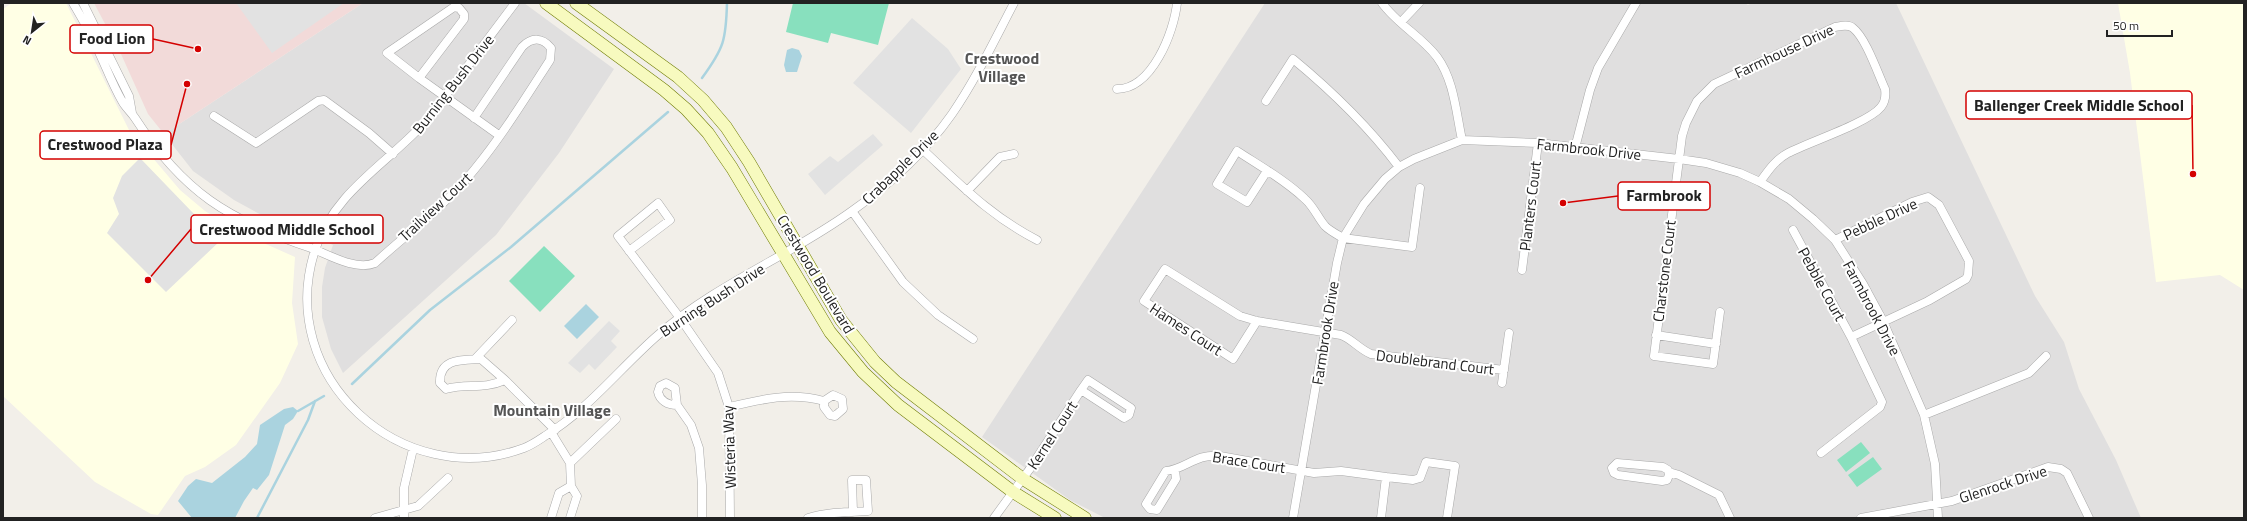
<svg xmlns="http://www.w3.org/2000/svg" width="2247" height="521" viewBox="0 0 2247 521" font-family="'Titillium Web',sans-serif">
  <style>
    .residential { fill: #e0dfdf }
    .commercial { fill: #f2dad9 }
    .education { fill: #ffffe5 }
    .pitch { fill: #88e0be }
    .parking { fill: #e2e2e2 }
    .water { fill: #aad3df }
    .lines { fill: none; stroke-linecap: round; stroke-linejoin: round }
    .stream { stroke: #aad3df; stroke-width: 2.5 }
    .street-casing { stroke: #a9a9a9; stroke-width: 9 }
    .secondary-casing { stroke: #707d05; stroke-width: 13 }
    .street { stroke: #fff; stroke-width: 8 }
    .secondary { stroke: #f7fabf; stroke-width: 12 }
    .labels { text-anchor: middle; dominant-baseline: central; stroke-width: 4; stroke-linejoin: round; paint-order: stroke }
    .street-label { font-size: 15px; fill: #222; stroke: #fff }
    .neighbourhood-label { font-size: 16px; font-weight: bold; fill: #555; stroke: #fff }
    .leader { fill: none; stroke: #d40000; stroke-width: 1.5 }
    .callout-dot { fill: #d40000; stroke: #fff; stroke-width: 1.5 }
    .callout { fill: #fff; stroke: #d40000; stroke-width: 1.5 }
    .callout-label { font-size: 16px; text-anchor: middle; font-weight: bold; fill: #222 }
  </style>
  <rect width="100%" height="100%" fill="#f2efe9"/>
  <path class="residential" d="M363,3H524L614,69L559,153L496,235L343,373L331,349L322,317V287L325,268L333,245L307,233L283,227L234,200L193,171L164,134Z
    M1265,3H1745L1748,5L1752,3H1896L2035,296L2064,342L2079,389L2116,460L2141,518H1105L1070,500L982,437Z"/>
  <path class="commercial" d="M94,3H363L164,134L148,114L121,54Z"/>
  <path class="education" d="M12,3H66L129,130L180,190L205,211L239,232L295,257L292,303L298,344L280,383L236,445L205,467L185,476L158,515L151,514L95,482L3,396V9Z
    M2118,3H2244V290L2220,275L2156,282L2130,73Z"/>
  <path class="pitch" d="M793,3H889L878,45L831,33L828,43L786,32Z
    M544,246L575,276L540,312L509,281Z
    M1861,442L1870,453L1846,472L1837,460Z
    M1873,457L1882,469L1857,487L1848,475Z"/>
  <path class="parking" d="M236,3H344L272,53Z
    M912,18L948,49L961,69L911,133L853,83Z
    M873,134L883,145L825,195L808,174L830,156L838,162Z
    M140,158L220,241L166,292L107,233L119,214L113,198L122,176Z
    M609,321L620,331L611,341L617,347L595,370L589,364L580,373L568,363Z"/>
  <path class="water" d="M792,48L799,50L802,56L797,72H786L784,65L787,50Z
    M586,304L599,317L577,339L564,326Z
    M293,407L298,411L293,419L285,425L269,475L257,490L253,488L244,501L235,518H192L178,501L188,486L196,479L212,483L245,457L257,444L260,425L284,409Z"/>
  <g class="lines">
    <path class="stream" d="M702,78C724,48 726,40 727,3
      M352,384L430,310L511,247L668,112
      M298,411L324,396
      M257,518L308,420L315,401"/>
    <g class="street-casing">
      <path id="street" d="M73,3C81,17 90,31 96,46C105,64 112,84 122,101C125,107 131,112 135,118C183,192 228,220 311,248C329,255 356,271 375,263C408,233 446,205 474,170C502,136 526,97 550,60L551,48C542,37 532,37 522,47L474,118
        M83,3L129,96L132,113
        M515,3L428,119C389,163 334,191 315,250C274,377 402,493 524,448C532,445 539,440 545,436C589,409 620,368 658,335C716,284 790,256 852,211C889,185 926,151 952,114C976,79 994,41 1014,3
        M1382,3C1397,24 1422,37 1437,57C1454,80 1456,112 1462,140
        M1401,22L1419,3
        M419,78L387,53L454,7L459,8L464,14V19L419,78L500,136
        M1117,89C1152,89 1174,32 1177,3
        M1266,101L1293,59C1333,92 1368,126 1399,167
        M214,116L256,143L318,101L324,100L369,133L393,154
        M1575,148L1590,90L1598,68L1636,3
        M922,149C960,184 990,216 1037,240
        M1267,171L1247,202L1217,184L1237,151C1260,166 1285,180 1305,199C1314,207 1318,218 1325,226C1330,231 1338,235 1343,238L1412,247L1420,188
        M967,191L1000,157L1014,154
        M852,211L903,282L938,315L973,339
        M1793,230L1851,337L1882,402L1880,407L1821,453
        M1835,240L1912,202L1928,197L1939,205L1969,261L1968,275L1966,279L1928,301L1851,337
        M629,251L670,220L658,203L618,236L680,318L718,373L729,407L730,518
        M1522,270L1538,143
        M1720,312L1713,364L1654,356L1682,136L1686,123L1697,101L1714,84L1835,27C1841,26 1848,24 1853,28C1866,38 1878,74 1885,89C1886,96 1885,102 1881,107C1868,123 1809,142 1788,153C1775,160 1768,171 1760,182
        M1257,321L1233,359L1144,301L1165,269L1240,316L1257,321L1341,335C1352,339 1359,349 1371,354L1504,370
        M1656,335L1716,344
        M475,359L512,320
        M481,359L505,380C482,390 468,383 446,389L440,383C439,358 462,360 481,359Z
        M505,380L555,430
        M1502,383L1509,333
        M677,405C668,405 660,401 658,392L660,386L666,383L675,388L677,405L691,425L699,448L702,485V518
        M729,407C762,399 791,392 824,401L833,395L842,399L843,409L835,416L830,415L824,407V401
        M1924,415L2029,373L2046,356
        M551,432L570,463L571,486L577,496L570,518
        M570,463L616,419
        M1617,463L1663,467L1668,470L1669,475L1667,480L1662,481L1618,475L1614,473L1612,468Z
        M1175,470L1176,479L1157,510L1150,509L1146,504L1166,471C1186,469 1196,453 1220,456L1314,473L1341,471L1386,477
        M1669,472L1679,475L1719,495L1730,518
        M375,518L418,506L448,478
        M404,518V488L413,449
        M551,518L559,493L571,486
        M808,518C828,512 848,512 868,511L866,480H852L853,512
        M994,518L1029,470L1081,390L1088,380L1131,408L1129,415L1124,418L1081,390
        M1293,518L1337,263L1343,238L1364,204L1385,179L1399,167L1414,159L1462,140L1538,143L1679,159L1706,163L1740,173L1760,182L1789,199L1813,219L1835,240L1863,284L1883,321L1924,415L1935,464L1938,518
        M1381,518L1386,477L1413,480L1420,478L1426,462L1455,466L1447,518
        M1861,518L1952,501L2048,467L2061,469L2067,473L2089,518"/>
    </g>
    <g class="secondary-casing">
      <path id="secondary" d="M546,3L664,90L686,109L708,133L732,168L830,332L863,372L898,405L1013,492L1055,518
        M576,3L678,77L703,100L726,127L749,162L841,320L875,362L896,382L1023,479L1085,518"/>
    </g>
    <use href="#street" class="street"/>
    <use href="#secondary" class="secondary"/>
  </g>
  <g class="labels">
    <g class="street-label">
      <text transform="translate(1784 51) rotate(-25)">Farmhouse Drive</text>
      <text transform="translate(453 84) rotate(-52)">Burning Bush Drive</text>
      <text transform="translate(1589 149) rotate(6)">Farmbrook Drive</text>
      <text transform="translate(900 167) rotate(-44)">Crabapple Drive</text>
      <text transform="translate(1530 206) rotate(-83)">Planters Court</text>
      <text transform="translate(435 207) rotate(-43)">Trailview Court</text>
      <text transform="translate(1880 219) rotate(-25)">Pebble Drive</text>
      <text transform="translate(1664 271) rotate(-83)">Charstone Court</text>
      <text transform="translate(816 274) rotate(59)">Crestwood Boulevard</text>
      <text transform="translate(1822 284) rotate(61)">Pebble Court</text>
      <text transform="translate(712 300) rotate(-33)">Burning Bush Drive</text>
      <text transform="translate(1872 308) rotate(62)">Farmbrook Drive</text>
      <text transform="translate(1186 329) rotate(33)">Hames Court</text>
      <text transform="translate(1325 333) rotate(-81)">Farmbrook Drive</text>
      <text transform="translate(1435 362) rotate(7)">Doublebrand Court</text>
      <text transform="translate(1052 435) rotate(-57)">Kernel Court</text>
      <text transform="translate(729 447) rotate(-92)">Wisteria Way</text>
      <text transform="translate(1249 462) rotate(9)">Brace Court</text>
      <text transform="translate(2003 484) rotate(-18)">Glenrock Drive</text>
    </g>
    <g class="neighbourhood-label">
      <text x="1002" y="58">Crestwood<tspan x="1002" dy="18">Village</tspan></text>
      <text x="552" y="410">Mountain Village</text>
    </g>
  </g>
  <path class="leader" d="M198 49L153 39M2193 174L2192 105M187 84L171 145M1563 203L1618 196M148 280L191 229"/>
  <g class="callout-dot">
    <circle cx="198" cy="49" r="4"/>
    <circle cx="2193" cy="174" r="4"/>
    <circle cx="187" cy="84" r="4"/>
    <circle cx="1563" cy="203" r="4"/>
    <circle cx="148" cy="280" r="4"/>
  </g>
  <g class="callout">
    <rect x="70" y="25" width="83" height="28" rx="4"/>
    <rect x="1966" y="91" width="226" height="28" rx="4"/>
    <rect x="40" y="131" width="131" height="28" rx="4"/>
    <rect x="1618" y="182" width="92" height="28" rx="4"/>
    <rect x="191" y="215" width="192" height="28" rx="4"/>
  </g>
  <g class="callout-label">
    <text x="112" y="44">Food Lion</text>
    <text x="2079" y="111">Ballenger Creek Middle School</text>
    <text x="105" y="150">Crestwood Plaza</text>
    <text x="1664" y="201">Farmbrook</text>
    <text x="287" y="235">Crestwood Middle School</text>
  </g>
  <rect width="2247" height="521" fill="none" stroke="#222222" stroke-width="8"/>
  <g transform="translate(32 32) rotate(210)" stroke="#ffffff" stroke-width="3" paint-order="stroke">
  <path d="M0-3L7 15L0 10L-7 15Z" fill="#222222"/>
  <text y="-6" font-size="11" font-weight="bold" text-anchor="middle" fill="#222222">N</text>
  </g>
  <path d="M2107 30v6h65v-6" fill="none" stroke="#222222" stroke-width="2"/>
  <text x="2113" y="30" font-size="12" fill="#222222" stroke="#ffffff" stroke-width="3" paint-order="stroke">50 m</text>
</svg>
